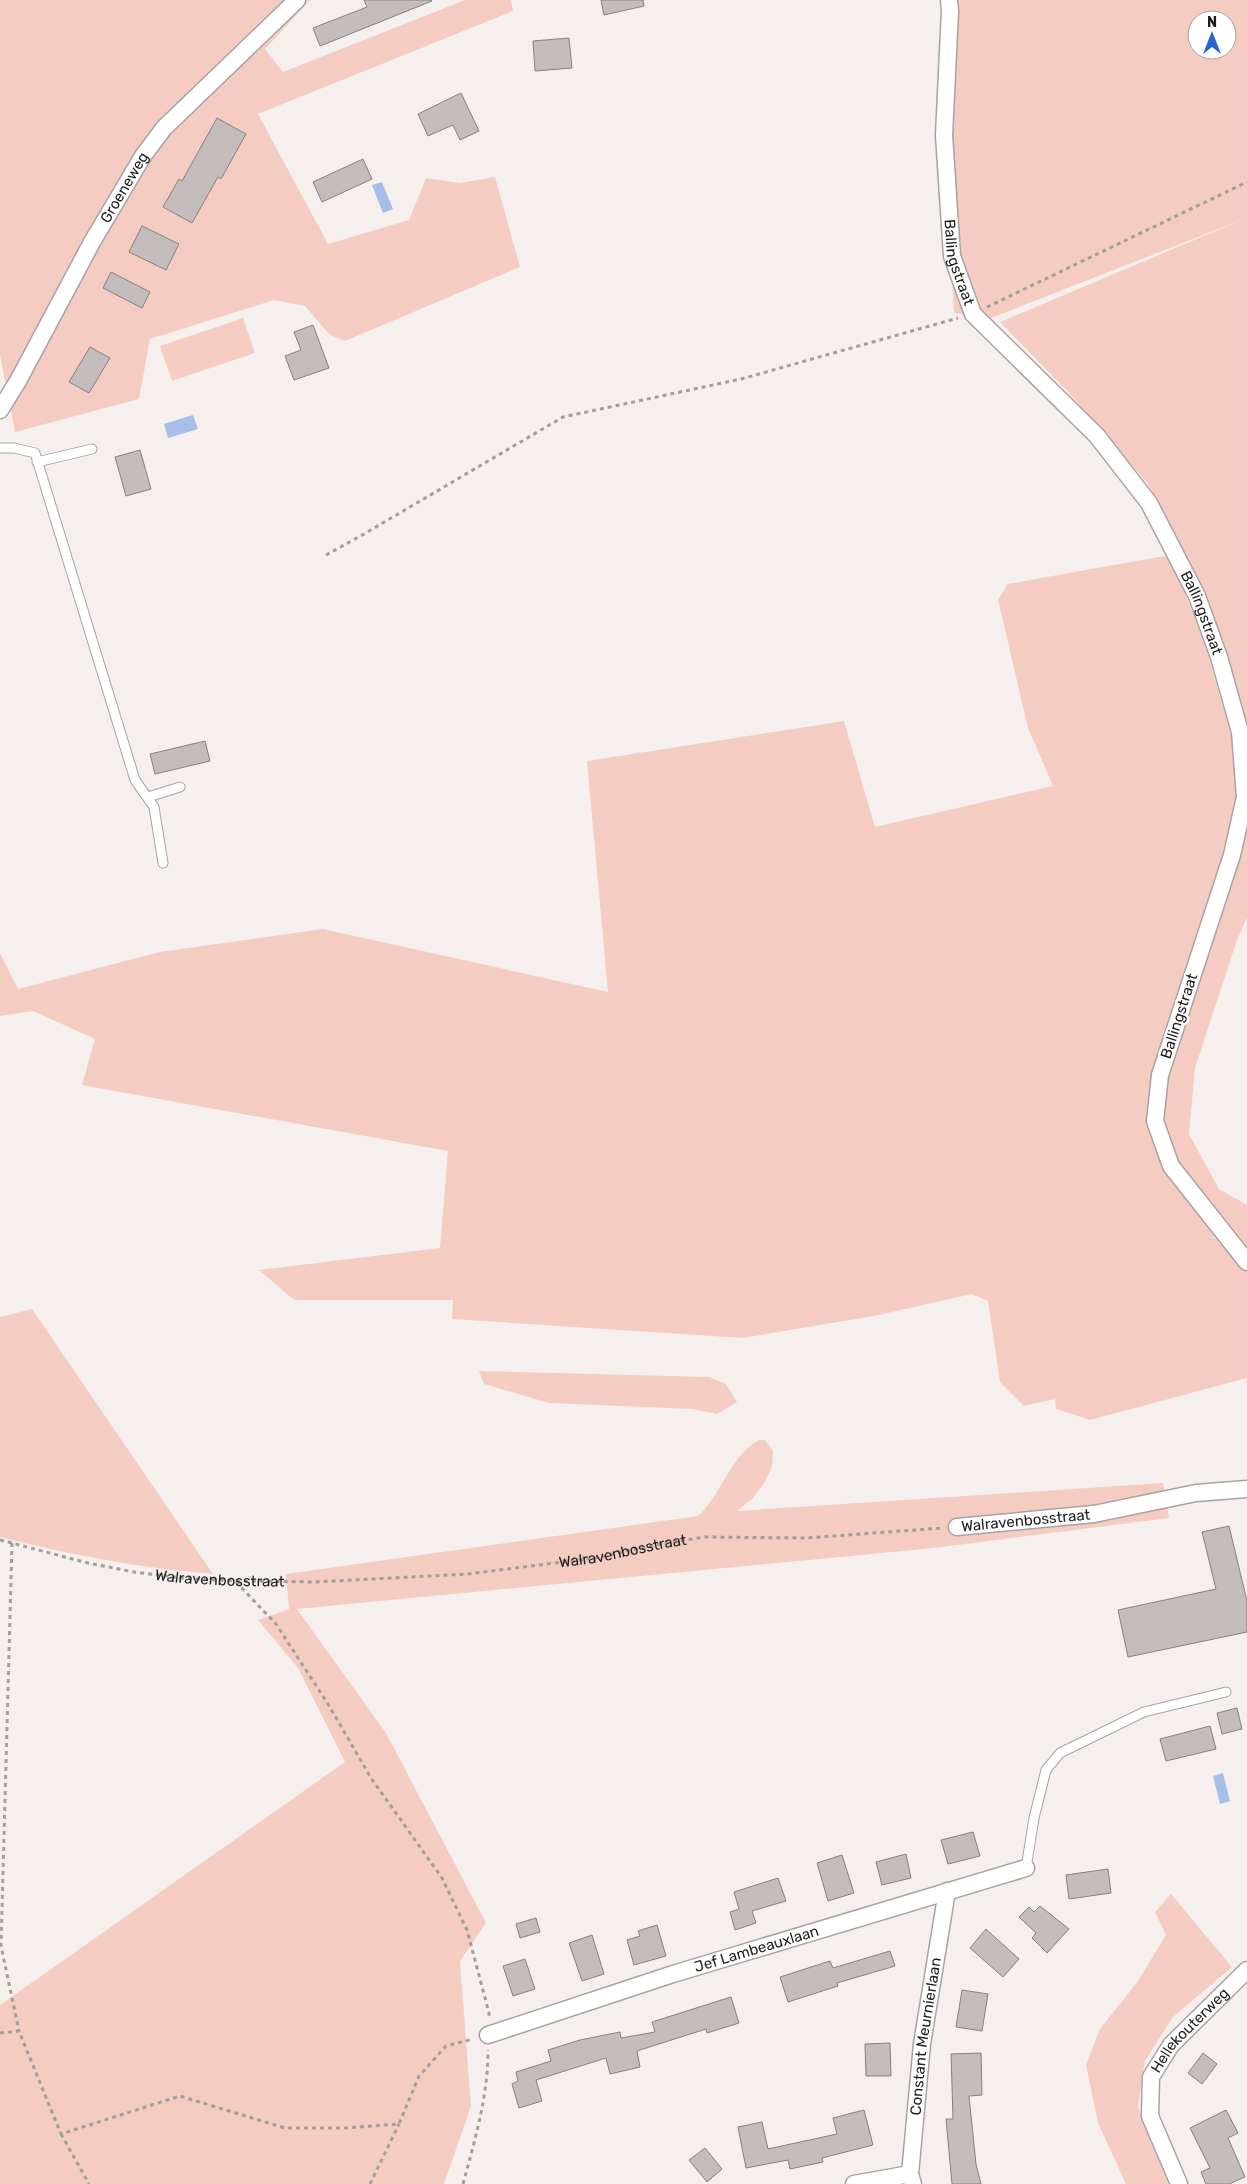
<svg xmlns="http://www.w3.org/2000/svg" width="1247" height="2184" viewBox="0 0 1247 2184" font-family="Rubik,sans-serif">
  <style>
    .green { fill: #f5ccc2; fill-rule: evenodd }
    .water { fill: #a7bee8 }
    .building { fill: #c3bebd; stroke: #868180 }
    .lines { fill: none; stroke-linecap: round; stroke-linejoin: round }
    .service-casing { stroke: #a8a3a2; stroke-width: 11 }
    .minor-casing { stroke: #a8a3a2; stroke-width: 19 }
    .path { stroke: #a19e9c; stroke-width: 3; stroke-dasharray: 4 4; stroke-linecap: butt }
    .service { stroke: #fff; stroke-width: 9 }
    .minor { stroke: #fff; stroke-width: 16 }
    .labels { text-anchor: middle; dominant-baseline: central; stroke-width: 5; stroke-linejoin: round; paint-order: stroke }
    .street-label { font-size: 15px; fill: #1f1d1d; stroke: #fffefe }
  </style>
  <rect width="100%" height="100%" fill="#f5f0ee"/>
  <path class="green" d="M0,0H310L265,49L283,72L465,0H511L513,11L258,114L328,244L409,220L426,178L460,183L495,177L520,267L345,341L330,335L305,306L274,300L150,339L139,399L15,432L0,355Z
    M956,0H1247V918L1237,940L1195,1068L1189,1134L1219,1189L1247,1205V1378L1090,1420L1056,1409L1055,1399L1024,1406L1000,1382L988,1301L972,1294L874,1316L743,1338L452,1319L453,1300H294L259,1270L440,1248L448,1151L82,1085L95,1039L33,1011L0,1016V953L18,989L160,952L323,929L608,992L587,761L844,721L875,827L1053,786L1028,728L998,600L1008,584L1170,555L1206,647L1235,749L1246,753L1245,733L1226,663L1187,561L1148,484L1068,392L1000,322L1244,219L971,326L964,314L954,313L946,157ZM1197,20H1227V50H1197ZM1215,894L1227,899L1178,1035L1166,1092L1164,1120L1172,1158L1236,1242L1209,1237L1228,1238C1168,1182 1134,1143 1160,1056Z
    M243,318L255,353L172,381L160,346Z
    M32,1309L213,1574C141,1568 70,1555 0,1537V1317Z
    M479,1371L709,1377L726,1384L737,1402L717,1414L692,1409L549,1403L484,1384Z
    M759,1440H765L773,1451L772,1466L765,1482L753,1498L737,1511L1163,1483L1169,1518L934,1548L297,1609L386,1733L486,1923L460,1961L471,2106L444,2184H0V2005L345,1762L298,1668L258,1620L289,1609L286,1574L698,1516C722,1494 730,1456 759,1440Z
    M1171,1894L1232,1967L1173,2017L1145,2061L1138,2107L1168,2184H1126L1098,2123L1086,2065L1100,2029L1138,1981L1166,1935L1155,1912Z"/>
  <path class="water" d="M382,182L393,209L383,213L372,185Z
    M193,415L198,429L168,438L164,424Z
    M1223,1773L1230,1801L1220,1804L1213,1776Z"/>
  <path class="building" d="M364,0H431L432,1L320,46L313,28L367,7Z
    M601,0H643L644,6L604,15Z
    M569,38L572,68L535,71L533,41Z
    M461,93L479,131L460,140L453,125L428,136L418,114Z
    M217,118L246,134L221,179L218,177L192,223L163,207L179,179L182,181Z
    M363,159L372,179L322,202L313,182Z
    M142,226L179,244L166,270L129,252Z
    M111,272L150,292L142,308L103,288Z
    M313,325L329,368L294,380L285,356L301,350L294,332Z
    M90,347L110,358L89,393L69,382Z
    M140,450L151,489L126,496L115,457Z
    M205,741L210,761L155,774L150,754Z
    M1229,1526L1247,1601V1632L1128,1657L1118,1610L1216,1589L1202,1532Z
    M1237,1708L1242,1729L1222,1734L1217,1713Z
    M1210,1726L1216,1749L1166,1761L1160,1739Z
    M973,1832L980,1856L948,1864L941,1840Z
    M906,1854L911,1878L882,1885L876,1862Z
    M842,1855L854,1893L828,1901L817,1863Z
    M1108,1869L1111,1893L1069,1899L1066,1875Z
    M778,1878L786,1901L752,1911L756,1923L735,1930L730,1912L739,1909L734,1892Z
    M1040,1906L1069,1929L1047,1953L1032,1938L1036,1933L1019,1917L1029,1907L1034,1912Z
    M536,1918L540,1932L520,1938L516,1924Z
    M657,1925L666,1956L634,1965L627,1940L640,1936L638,1931Z
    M986,1929L1019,1959L1003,1977L970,1948Z
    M592,1935L604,1974L582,1981L569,1943Z
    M890,1951L895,1966L837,1983L838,1986L788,2002L780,1977L830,1961L833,1968Z
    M525,1959L535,1989L513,1996L503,1966Z
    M962,1990L988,1994L982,2031L956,2027Z
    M731,1997L739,2023L707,2033L706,2029L637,2051L640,2067L610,2074L606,2058L536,2080L542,2101L519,2108L512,2084L518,2081L516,2072L551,2061L548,2050L580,2040L620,2032L621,2038L655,2032L652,2022Z
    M890,2043L891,2076H866L865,2044Z
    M981,2053L982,2095L969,2096L976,2164L981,2184H952L946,2119H953L951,2054Z
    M1203,2053L1217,2064L1202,2084L1188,2073Z
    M864,2110L873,2145L822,2158L823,2162L790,2169L788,2160L746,2168L738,2127L762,2122L768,2149L837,2134L833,2118Z
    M1226,2110L1238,2133L1228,2138L1245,2177L1229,2184H1206L1201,2172L1210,2168L1190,2128Z
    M705,2148L722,2169L707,2182L689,2160Z"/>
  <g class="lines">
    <g class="service-casing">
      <path id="service" d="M0,448H14L35,453L135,780L154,807L163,863
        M37,462L92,449
        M148,797L180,787
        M1026,1868L1034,1818L1046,1770L1060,1753L1144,1712L1226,1692"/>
    </g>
    <g class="minor-casing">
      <g id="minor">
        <path id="s2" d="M949,0L950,11L944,135L952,256L973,314L1097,436L1149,503L1197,596L1219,657L1240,732L1245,797L1232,855L1160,1075L1155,1121L1171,1166L1247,1262"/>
        <path id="s3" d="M0,410L18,381L92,242L143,156L164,128L297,0"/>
        <path id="s4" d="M957,1527L1094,1514L1196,1493L1247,1489"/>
        <path id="s5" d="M488,2035L673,1974L1026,1868"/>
        <path d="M854,2184L910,2174"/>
        <path id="s6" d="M913,2184L910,2174L922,2044L947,1891"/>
        <path id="s7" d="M1179,2184L1150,2116L1151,2077L1171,2045L1247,1970"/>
      </g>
    </g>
    <g class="path">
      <path d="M987,307L1247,182"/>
      <path d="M326,555L364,534L563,417L741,379L958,318"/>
      <path id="s1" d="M0,1540L88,1563L134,1572L181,1578L236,1581L315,1582L468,1574L595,1558L665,1543L705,1537L806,1538L942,1528"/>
      <path d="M12,1543L1,1946L19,2031"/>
      <path d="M236,1582L276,1624L328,1704L371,1778L442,1878L467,1930L489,2013V2019"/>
      <path d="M0,2033L19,2031L61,2134L180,2096L285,2128H345L399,2124L419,2076L446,2046L473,2039"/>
      <path d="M61,2134L89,2184"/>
      <path d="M370,2184L399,2124"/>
      <path d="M463,2184C475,2139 488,2097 488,2050"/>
    </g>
    <use href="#service" class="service"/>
    <use href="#minor" class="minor"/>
  </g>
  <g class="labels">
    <g class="street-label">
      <text stroke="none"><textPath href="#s3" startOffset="255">Groeneweg</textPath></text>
      <text stroke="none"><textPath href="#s2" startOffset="264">Ballingstraat</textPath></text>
      <text stroke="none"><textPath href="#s2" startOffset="699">Ballingstraat</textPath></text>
      <text transform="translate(1179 1016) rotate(-72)">Ballingstraat</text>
      <text stroke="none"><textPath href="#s4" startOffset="69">Walravenbosstraat</textPath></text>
      <text stroke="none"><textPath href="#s1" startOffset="629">Walravenbosstraat</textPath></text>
      <text stroke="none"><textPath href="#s1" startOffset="224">Walravenbosstraat</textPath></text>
      <text stroke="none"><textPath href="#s5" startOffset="282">Jef Lambeauxlaan</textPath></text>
      <text stroke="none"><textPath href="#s7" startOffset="174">Hellekouterweg</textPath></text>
      <text stroke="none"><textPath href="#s6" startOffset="149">Constant Meurnierlaan</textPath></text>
    </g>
  </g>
  <g transform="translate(1212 35)"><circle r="24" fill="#fffefe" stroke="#a5a4a4"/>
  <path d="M0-4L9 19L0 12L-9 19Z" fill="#2b61ce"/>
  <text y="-8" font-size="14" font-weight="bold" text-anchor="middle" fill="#1f1d1d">N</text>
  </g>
</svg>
